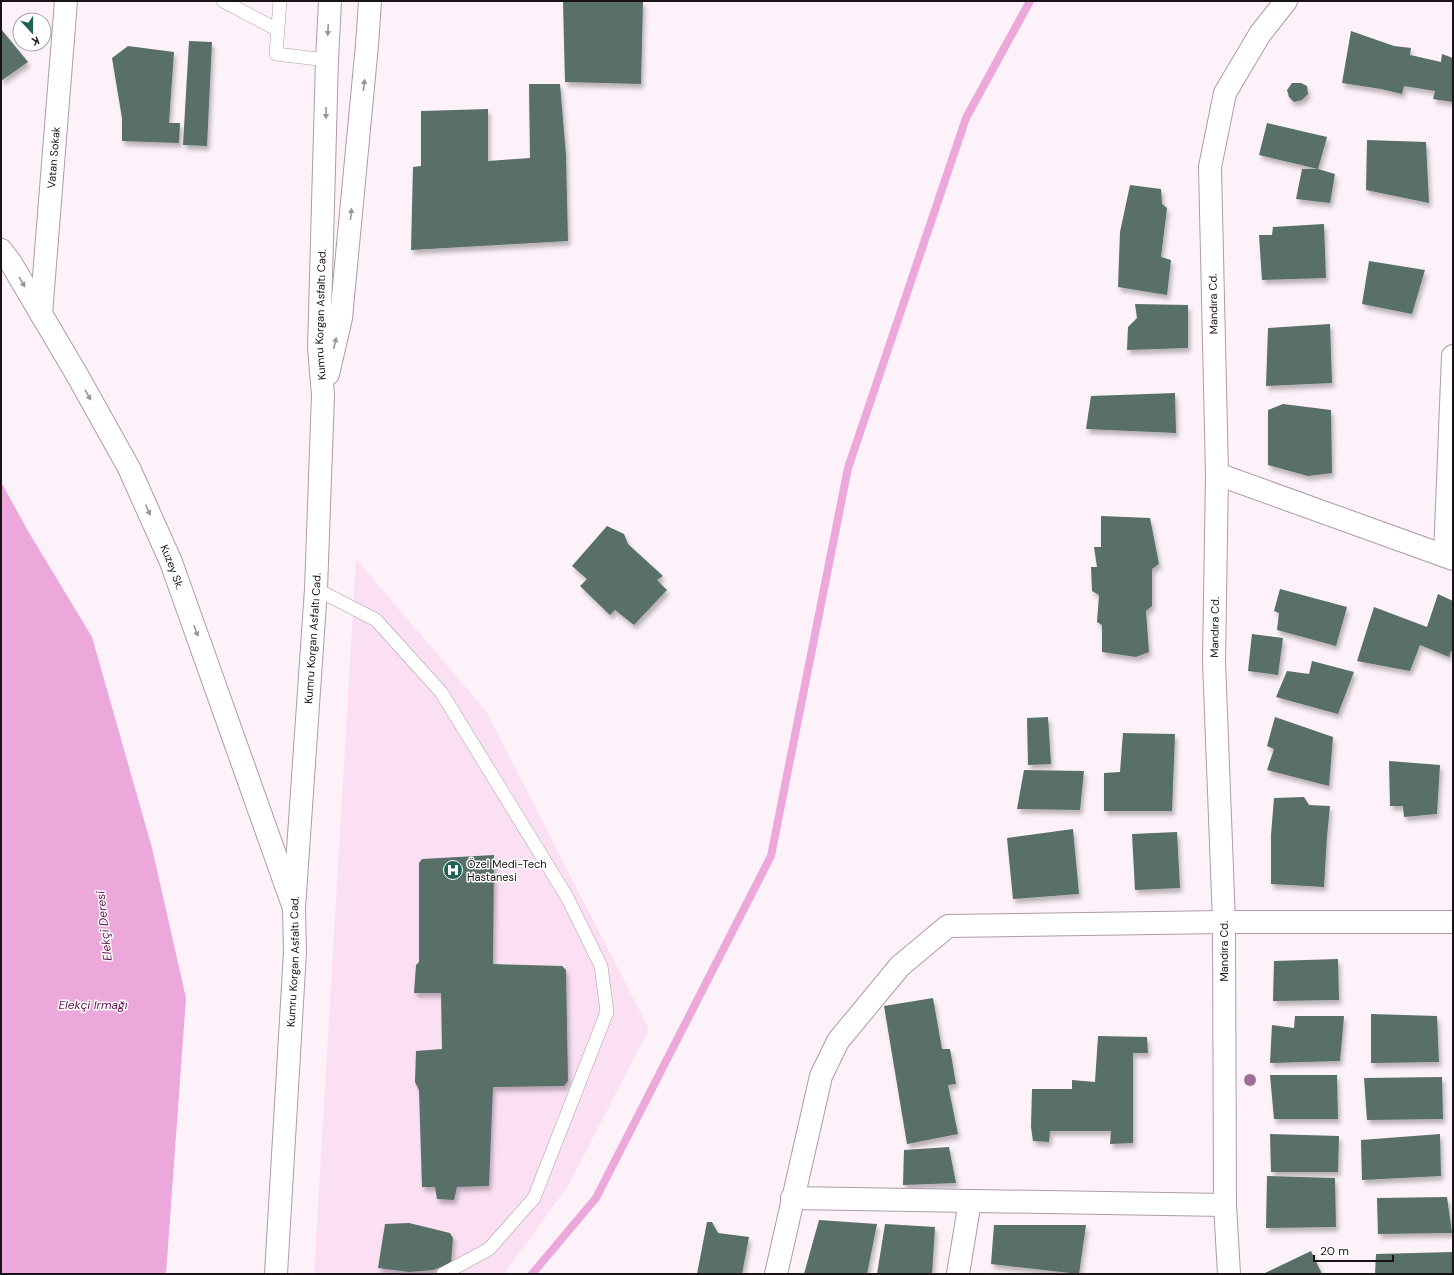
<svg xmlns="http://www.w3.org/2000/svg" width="1454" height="1275" viewBox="0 0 1454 1275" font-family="'DM Sans',sans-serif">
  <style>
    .built { fill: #fbe0f4 }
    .water { fill: #eca7db }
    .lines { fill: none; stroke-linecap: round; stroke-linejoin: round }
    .stream { stroke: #eca7db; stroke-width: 8 }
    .building { fill: #586f68; filter: url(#shadow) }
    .lane-casing { stroke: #ae9ba9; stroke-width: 14 }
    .street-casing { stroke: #ae9ba9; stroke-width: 24 }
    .secondary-casing { stroke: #ae9ba9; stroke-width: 24 }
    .lane { stroke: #fff; stroke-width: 13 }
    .street { stroke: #fff; stroke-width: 22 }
    .secondary { stroke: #fff; stroke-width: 22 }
    .tree { fill: #a06d98 }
    .oneway { fill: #989497 }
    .labels { text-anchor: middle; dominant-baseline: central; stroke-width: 3; stroke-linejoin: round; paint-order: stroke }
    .street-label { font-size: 11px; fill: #191217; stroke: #fff }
    .poi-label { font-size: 11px; fill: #191217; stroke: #fff; text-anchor: start }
    .water-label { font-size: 12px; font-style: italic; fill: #611054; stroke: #fff }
  </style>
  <defs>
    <filter id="shadow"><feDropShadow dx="2.5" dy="4.5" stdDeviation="2" flood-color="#0004"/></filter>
  </defs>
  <rect width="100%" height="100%" fill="#fef2fa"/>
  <path class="built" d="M356,559L486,711L649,1029L568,1186L504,1274H314Z"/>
  <path class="water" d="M1,482L28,531L92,637L152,848L186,998L166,1274H1Z"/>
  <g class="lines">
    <path class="stream" d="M532,1274L596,1198L771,856L848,468L966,118L1030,1"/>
  </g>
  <path class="building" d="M563,1H643L641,84L565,82Z
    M1,29L28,62L1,81Z
    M1351,31L1394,46L1411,48L1410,55L1441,62L1442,54L1453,58V102L1433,99L1435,91L1404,86L1402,94L1381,89L1342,83Z
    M189,41L212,42L207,146L183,145Z
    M128,46L174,52L169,123H180L179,143L122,141V118L112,58Z
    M1292,83H1301L1307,86L1308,94L1302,100L1294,102L1289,97L1287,90Z
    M529,84H560L566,155L568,241L411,250L413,167L421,166V111L488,109V161L530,158Z
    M1267,123L1327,137L1318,169L1259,155Z
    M1367,140L1426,142L1429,203L1366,190Z
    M1302,169H1318L1335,174L1330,203L1296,199Z
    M1130,185L1161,189L1162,204L1167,208L1161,257L1171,260L1167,295L1118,287L1120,232Z
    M1324,224L1326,278L1262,280L1259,235H1272L1273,227Z
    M1369,261L1425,270L1412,314L1362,304Z
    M1135,304L1188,305V348L1127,350L1128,327L1137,318Z
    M1330,324L1332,383L1266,386L1268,328Z
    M1175,393L1176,433L1086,429L1091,396Z
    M1283,404L1331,410L1332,473L1308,476L1268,465V410Z
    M1101,516L1150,518L1159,564L1152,569V606L1146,611L1149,652L1136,657L1102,652V625L1097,622L1099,595L1092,591L1091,567H1097L1094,547H1101Z
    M607,526L624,534L628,544L663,576L657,580L667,590L634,625L615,610L610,615L580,586L587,579L572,566Z
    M1280,589L1347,607L1336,646L1277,630L1279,613L1274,611Z
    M1438,594L1453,601V652L1451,651L1449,657L1420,645L1410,671L1357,661L1374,607L1427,627Z
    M1252,634L1283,638L1278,675L1248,671Z
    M1312,661L1354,672L1338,714L1276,697L1287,671L1309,674Z
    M1048,717L1051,764L1028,765L1027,718Z
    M1275,717L1333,737L1329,786L1267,770L1274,749L1267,746Z
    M1123,733L1175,734L1172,811H1104V773L1120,772Z
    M1389,761L1440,765L1437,814L1404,817L1403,806H1390Z
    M1024,770L1084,771L1080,810L1017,809Z
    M1304,797L1309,805L1330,806L1327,836L1324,887L1271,884V835L1274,798Z
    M1073,829L1079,894L1013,899L1007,838Z
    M1177,832L1180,888L1135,890L1132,834Z
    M494,855L493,964L562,966L566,970L568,1081L564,1086L493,1087L489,1186L457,1187L454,1200L437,1199L435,1187H422L419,1090L415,1082L416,1051L442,1049L441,993H414L416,965L419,962V863L422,859Z
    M1338,959L1339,1000L1273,1001L1274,961Z
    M933,998L942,1049H950L956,1084L948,1085L958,1134L907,1144L884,1006Z
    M1371,1014L1437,1016L1439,1062L1371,1063Z
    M1295,1016H1344L1340,1061L1270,1063L1272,1025L1294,1028Z
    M1098,1036L1147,1037L1148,1053H1133V1143L1110,1144L1111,1131H1050L1049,1142L1033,1141L1031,1127L1032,1089H1072V1080L1095,1082Z
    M1270,1075H1337L1338,1119H1274Z
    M1442,1077L1443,1119L1367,1120L1364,1078Z
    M1270,1134L1339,1136L1338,1172H1271Z
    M1440,1134L1441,1176L1362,1180L1361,1140Z
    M949,1147L956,1183L903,1185L904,1150Z
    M1267,1176L1335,1178L1336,1227L1266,1228Z
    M1447,1197L1452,1233L1378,1234L1377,1198Z
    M819,1220L877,1224L867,1274H804Z
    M707,1222H712L718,1233L749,1237L742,1274H697Z
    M409,1223L450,1233L453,1238L451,1263L433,1270L409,1272L378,1268L385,1224Z
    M885,1224L935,1227L932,1274H877Z
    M994,1225H1086L1079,1274L991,1264Z
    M1311,1251L1322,1274H1263Z
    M1453,1252V1274H1375L1376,1254Z"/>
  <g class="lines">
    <g class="lane-casing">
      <path id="lane" d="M223,1L278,30
        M280,1L276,54L327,60
        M316,589L376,620L441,692L567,897L601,966L607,1012L534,1198L489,1249L443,1274"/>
    </g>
    <g class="street-casing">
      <g id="street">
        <path id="s1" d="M1,250L11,263L76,373L129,468L171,562L294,908"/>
        <path id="s2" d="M41,314L66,1"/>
        <path d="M1217,474L1453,559"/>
        <path d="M1445,556L1453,356"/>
        <path d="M792,1198L1225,1205"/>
        <path d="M776,1274L821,1076L838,1041L900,966L948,926L1224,922H1453"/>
        <path d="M958,1274L970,1201"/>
        <path id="s3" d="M1229,1274L1225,1205L1224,922L1214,661L1217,474L1210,167L1225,93L1260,34L1286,1"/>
      </g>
    </g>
    <g class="secondary-casing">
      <g id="secondary">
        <path d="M328,374L341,318L367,45L370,1"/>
        <path id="s4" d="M276,1274L295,952L294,908L316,589L323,395L319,348L327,60L330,1"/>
      </g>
    </g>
    <use href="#lane" class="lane"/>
    <use href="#street" class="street"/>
    <use href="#secondary" class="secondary"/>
  </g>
  <circle class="tree" cx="1250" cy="1080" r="6"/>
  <defs><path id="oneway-solid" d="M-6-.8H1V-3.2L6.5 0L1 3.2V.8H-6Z"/></defs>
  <g class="oneway">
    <use href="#oneway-solid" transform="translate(328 30) rotate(93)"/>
    <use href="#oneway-solid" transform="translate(364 85) rotate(-84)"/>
    <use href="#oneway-solid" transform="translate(326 113) rotate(91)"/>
    <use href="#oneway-solid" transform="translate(351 214) rotate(-84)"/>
    <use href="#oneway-solid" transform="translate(22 282) rotate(60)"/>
    <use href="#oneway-solid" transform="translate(335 343) rotate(-77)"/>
    <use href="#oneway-solid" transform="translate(88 395) rotate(61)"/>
    <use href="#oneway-solid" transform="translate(148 510) rotate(66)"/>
    <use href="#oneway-solid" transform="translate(196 631) rotate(70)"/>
  </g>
  <defs>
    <g id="hospital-disc" transform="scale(1)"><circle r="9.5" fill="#1f6354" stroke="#fff"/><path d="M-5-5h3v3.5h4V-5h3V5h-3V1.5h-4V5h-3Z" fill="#fff"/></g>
  </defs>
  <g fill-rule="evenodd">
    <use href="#hospital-disc" x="453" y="870"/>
  </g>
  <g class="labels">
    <g class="street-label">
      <text stroke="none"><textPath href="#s2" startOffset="157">Vatan Sokak</textPath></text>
      <text transform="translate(1213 304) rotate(-91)">Mandıra Cd.</text>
      <text stroke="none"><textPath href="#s4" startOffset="961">Kumru Korgan Asfaltı Cad.</textPath></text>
      <text stroke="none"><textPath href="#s1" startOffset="361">Kuzey Sk.</textPath></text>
      <text stroke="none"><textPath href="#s3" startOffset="647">Mandıra Cd.</textPath></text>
      <text stroke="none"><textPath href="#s4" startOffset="637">Kumru Korgan Asfaltı Cad.</textPath></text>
      <text transform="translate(1224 951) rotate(-90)">Mandıra Cd.</text>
      <text stroke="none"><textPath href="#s4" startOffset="313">Kumru Korgan Asfaltı Cad.</textPath></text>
    </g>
    <g class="poi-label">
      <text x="467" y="864">Özel Medi-Tech<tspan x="467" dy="13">Hastanesi</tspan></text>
    </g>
    <g class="water-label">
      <text transform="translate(104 926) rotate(-96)">Elekçi Deresi</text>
      <text x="93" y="1005">Elekçi Irmağı</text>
    </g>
  </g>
  <rect width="1454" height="1275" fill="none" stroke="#191217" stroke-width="4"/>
  <g transform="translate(32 32) rotate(159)"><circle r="19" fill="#ffffff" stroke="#a3a0a2"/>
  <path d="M0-3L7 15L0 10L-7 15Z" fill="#1f6354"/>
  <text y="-6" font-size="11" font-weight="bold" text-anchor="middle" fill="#191217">K</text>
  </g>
  <path d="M1314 1255v6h79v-6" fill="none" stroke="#191217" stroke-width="2"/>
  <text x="1320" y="1255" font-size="12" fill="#191217" stroke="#ffffff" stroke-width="3" paint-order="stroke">20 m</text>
</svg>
